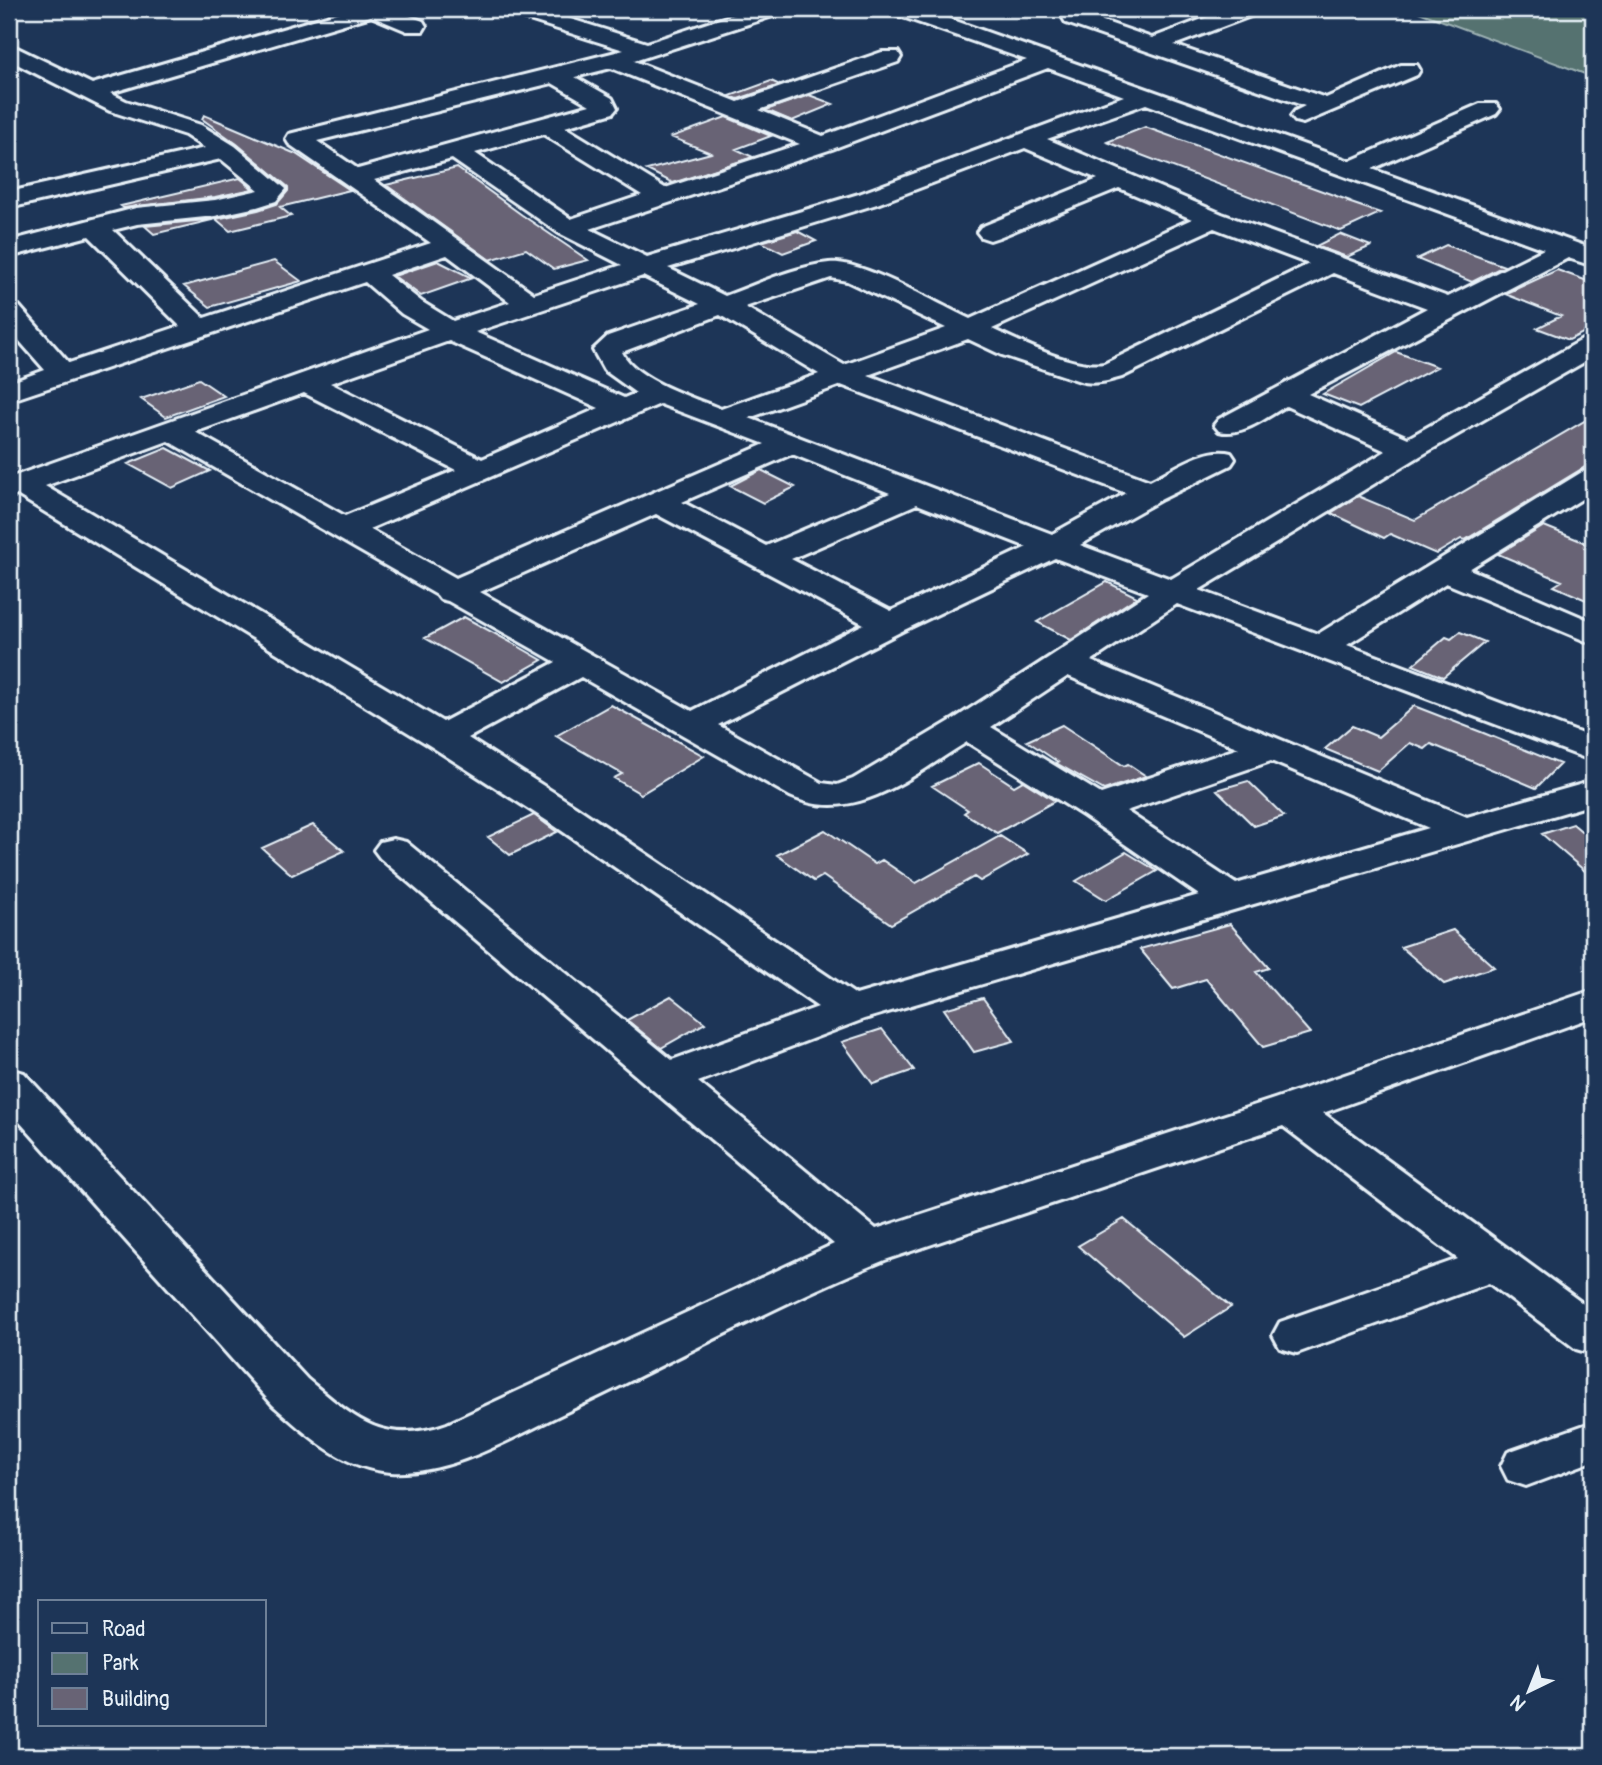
<svg xmlns="http://www.w3.org/2000/svg" width="1602" height="1765" viewBox="0 0 1602 1765" font-family="Pangolin,sans-serif">
  <style>
    .green { fill: #557270; stroke: #9eb2b4; stroke-width: 2 }
    .building { fill: #686375; stroke: #e8f1f8; stroke-width: 2 }
    .lines { fill: none; stroke-linecap: round; stroke-linejoin: round }
    .minor-casing { stroke: #e8f1f8; stroke-width: 6 }
    .minor { fill: #1d3557; fill-rule: evenodd }
  </style>
  <rect width="100%" height="100%" fill="#1d3557"/>
  <filter id="ink" filterUnits="userSpaceOnUse"><feTurbulence type="fractalNoise" baseFrequency=".0143" numOctaves="2"/><feDisplacementMap in="SourceGraphic" scale="14" xChannelSelector="R" yChannelSelector="G"/><feConvolveMatrix kernelMatrix="1 2 1 2 8 2 1 2 1" color-interpolation-filters="sRGB"/></filter>
  <g filter="url(#ink)">
    <path class="green" d="M1411,9H1593V77Z"/>
    <path class="building" d="M771,81L780,85L738,99L730,96Z
      M809,95L833,104L792,121L766,110Z
      M204,115L296,154L350,190L280,207L291,216L230,231L216,219L154,234L145,226L216,219L258,210L277,204L288,191V187L237,144L202,119Z
      M726,117L771,136L736,149L753,157L673,183L647,170L711,153L671,137Z
      M1145,127L1350,201L1348,202L1380,213L1341,231L1107,142Z
      M457,168L522,215L588,260L554,269L526,249L490,260L386,185Z
      M240,178L253,189L215,197L124,208L121,206Z
      M797,231L816,241L783,253L761,242Z
      M1340,234L1371,246L1347,257L1316,246Z
      M1446,245L1504,266L1472,282L1417,259Z
      M274,261L301,281L210,307L184,286Z
      M438,261L472,278L421,296L394,276Z
      M1557,270L1593,283V328L1569,340L1537,328L1561,316L1505,294Z
      M1396,352L1437,367L1359,408L1323,394Z
      M199,379L224,396L166,417L141,399Z
      M1593,416V462L1465,540L1461,539L1436,554L1390,534L1384,538L1331,513L1358,496L1415,520Z
      M167,448L210,471L172,488L128,464Z
      M761,470L795,487L763,503L730,486Z
      M1544,526L1593,546V603L1554,586L1562,581L1498,554Z
      M1107,582L1137,597L1071,640L1037,622Z
      M464,617L516,645L542,660L503,682L425,638Z
      M1460,632L1485,642L1443,677L1413,665L1446,637L1451,639Z
      M611,705L677,741L704,756L641,794L614,778L622,774L556,736Z
      M1414,706L1481,732L1560,764L1536,788L1431,744L1425,749L1410,743L1378,771L1325,749L1352,726L1378,737Z
      M1062,725L1124,766L1128,764L1146,776L1104,790L1056,763L1058,762L1027,741Z
      M979,763L1014,786L1023,781L1055,801L997,833L964,813L968,810L932,786Z
      M1248,781L1284,816L1254,826L1217,790Z
      M534,815L557,832L510,855L488,837Z
      M1573,824L1593,841V878L1542,834Z
      M313,825L344,851L292,875L262,848Z
      M825,830L875,864L882,860L916,883L1000,836L1028,854L980,881L974,877L891,924L823,876L814,881L777,855Z
      M1126,852L1157,871L1106,900L1076,881Z
      M1230,924L1269,968L1256,972L1310,1033L1263,1047L1206,979L1173,989L1140,949Z
      M1453,930L1494,967L1444,984L1401,947Z
      M671,996L705,1023L661,1048L627,1020Z
      M983,998L1014,1041L974,1052L944,1009Z
      M882,1029L914,1070L873,1084L842,1042Z
      M1124,1219L1231,1307L1184,1337L1078,1246Z"/>
    <g class="lines">
      <g class="minor-casing">
        <path id="minor" d="M351,9H391L423,21L426,26L423,31H407L371,16L110,93L126,101L201,125L235,146L286,189L276,201L257,207L215,216L137,224L113,230L204,318L431,243L289,144L286,139L289,134L624,50L510,14L507,9H539L647,43L750,9H782L779,14L634,61L738,102L882,52H898L901,57L898,62L759,110L823,136L1027,60L894,14L891,9H922L1350,161L1480,104H1496L1500,109L1496,114L1372,169L1593,249V266L1568,258L1308,394L1408,438L1582,340L1593,338V357L1420,456L1199,590L1318,634L1582,472L1593,470V492L1469,569L1593,622V644L1446,583L1347,645L1593,738V761L1177,604L1091,661L1467,817L1593,781V804L864,1019L698,1082L876,1229L1274,1099L1593,990V1017L1323,1113L1593,1311V1354L1576,1349L1489,1283L1297,1353L1280,1348L1273,1335L1280,1322L1458,1259L1283,1126L885,1260C776,1304 671,1363 564,1413C511,1438 452,1475 391,1472C343,1469 307,1435 273,1405L9,1110V1069L24,1073L307,1379C354,1418 382,1447 447,1424L834,1244L380,858L374,850L380,842L393,839L406,842L672,1060L818,1007L549,822L429,745L17,495L9,497V478L428,329L402,314L365,282L9,401V383L45,370L9,329V304L19,306L69,363L180,326L89,236L9,257V241L136,208L215,200L259,190L221,159L9,208V192L205,148L185,135L110,111L9,60V44L92,84ZM611,68L800,144L665,188L565,127L613,113L617,108L612,98L575,77ZM1048,68L1124,96L859,194L647,257L590,229L832,149ZM552,83L590,105L358,169L317,141ZM1146,104L1544,249L1448,297L1222,214L1047,139ZM543,134L642,195L571,219L475,153ZM1025,148L1098,179L981,227L977,232L981,237L990,240L999,237L1119,188L1192,219L970,319C938,304 860,259 829,263C793,267 758,284 725,296L668,268L877,204ZM452,159L559,233L622,265L534,294L374,180ZM1214,228L1309,264L1104,364C1075,369 1020,342 992,329ZM447,255L510,302L453,321L422,302L388,275ZM1333,273L1427,308L1219,419L1214,425L1219,431C1242,437 1266,417 1286,406L1386,451L1171,579L1080,545L1162,499L1231,465L1235,459L1231,453C1205,446 1173,470 1150,481L868,375L968,339L1002,355L1080,381C1094,385 1108,381 1122,377ZM643,276L700,304L608,336L593,350L604,370L636,393L624,398L475,332ZM831,278L847,281L946,328L844,365L745,307ZM720,315L819,374L721,409C694,398 635,380 622,352ZM449,341L599,408L482,459L330,383ZM841,385L1126,493L1052,534L749,418ZM304,393L456,470L345,516L195,432ZM660,404L765,444L456,578L369,529ZM168,441L437,595L440,599L448,601L556,662L443,722L45,486ZM792,454L890,493L766,546L682,502ZM917,504L1027,547L891,611L791,559ZM656,514L864,624L692,711L480,592ZM1055,558L1148,593L954,719L853,779L837,785L822,783L718,725L902,631ZM1068,676L1239,748L1101,794L991,727ZM581,677L790,796C856,826 912,775 967,742L1084,816L1199,895L856,995L575,806L468,738ZM1271,761L1429,828L1236,884L1126,811Z
          M1229,9H1259L1256,14L1174,45L1326,98L1401,65H1417L1420,70L1417,75L1303,123L1295,121L1291,116L1295,111L1305,106L1066,23L1063,18L1066,13L1074,11L1152,38Z
          M1593,1422V1461L1526,1486L1508,1480L1501,1466L1508,1452Z"/>
      </g>
      <use href="#minor" class="minor"/>
    </g>
  </g>
  <rect width="1602" height="1765" fill="none" stroke="#1d3557" stroke-width="35"/>
  <rect x="18" y="18" width="1567" height="1730" fill="none" stroke="#e8f1f8" stroke-width="2.5" filter="url(#ink)"/>
  <rect x="38" y="1600" width="228" height="126" fill="#1d3557" stroke="#6e8097" stroke-width="2"/>
  <rect x="52" y="1623" width="35" height="10" fill="#1d3557" stroke="#6e8097" stroke-width="2"/>
  <text x="102" y="1636" font-size="21" fill="#e8f1f8">Road</text>
  <rect x="52" y="1653" width="35" height="21" fill="#557270" stroke="#6e8097" stroke-width="2"/>
  <text x="102" y="1670" font-size="21" fill="#e8f1f8">Park</text>
  <rect x="52" y="1688" width="35" height="21" fill="#686375" stroke="#6e8097" stroke-width="2"/>
  <text x="102" y="1706" font-size="21" fill="#e8f1f8">Building</text>
  <g transform="translate(1529 1691) rotate(223)" stroke="#1d3557" stroke-width="5" paint-order="stroke">
  <path d="M0-5L12 26L0 18L-12 26Z" fill="#e8f1f8"/>
  <text y="-10" font-size="19" font-weight="bold" text-anchor="middle" fill="#e8f1f8">N</text>
  </g>
</svg>
